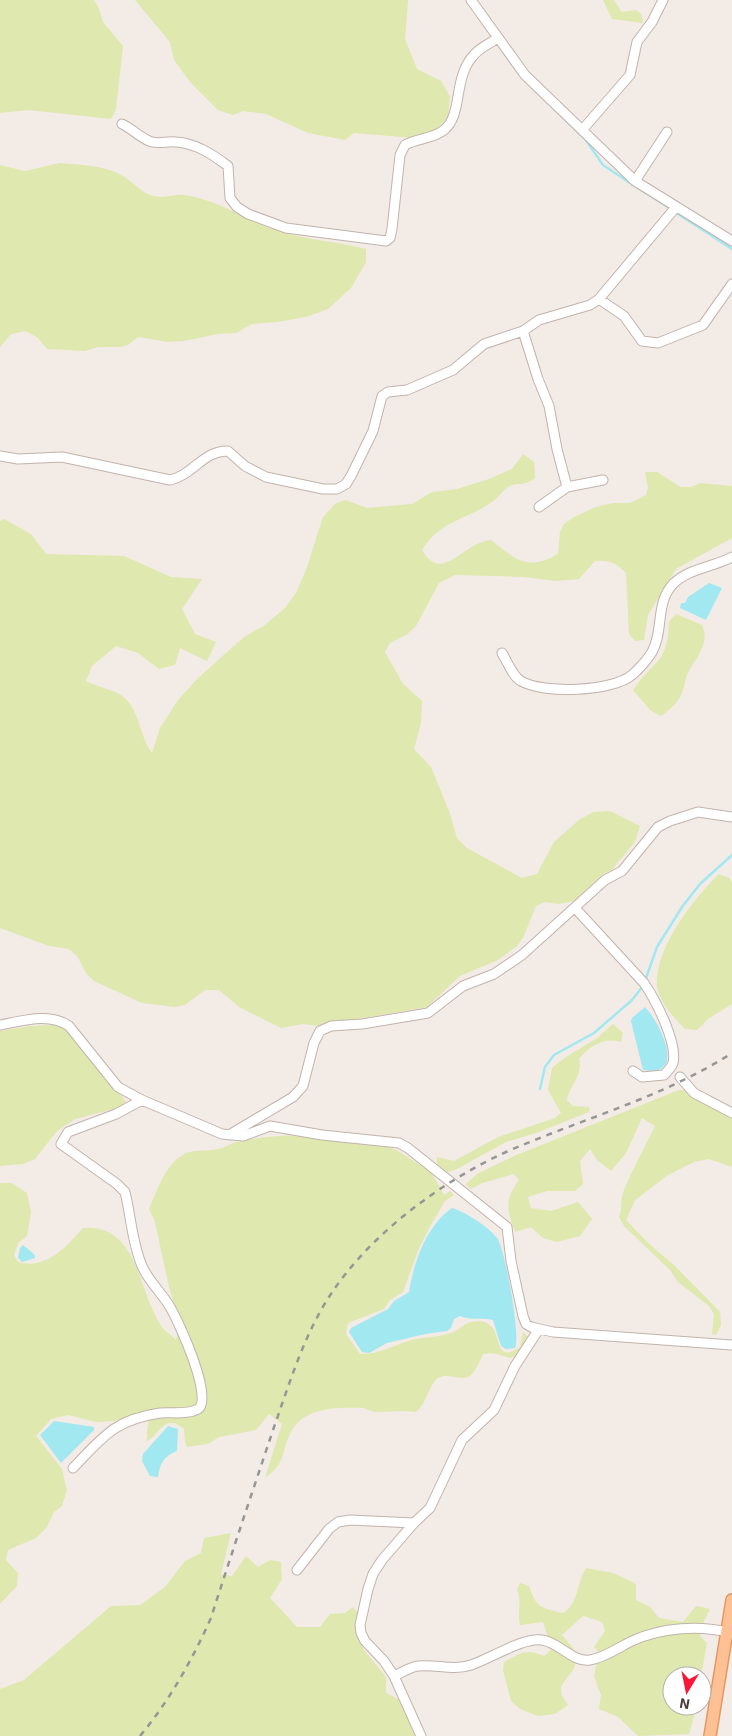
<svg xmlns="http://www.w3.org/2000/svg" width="732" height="1736" viewBox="0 0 732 1736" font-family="'Exo 2',sans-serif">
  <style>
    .green { fill: #dfe8ae }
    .water { fill: #a2e8f1 }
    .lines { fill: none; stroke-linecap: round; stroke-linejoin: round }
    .stream { stroke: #a2e8f1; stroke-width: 2.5 }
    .minor-casing { stroke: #c2b3ac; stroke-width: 11 }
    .major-casing { stroke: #e49763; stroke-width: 14 }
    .minor { stroke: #fff; stroke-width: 9 }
    .major { stroke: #ffc093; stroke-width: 11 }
    .rail { stroke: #969696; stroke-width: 2.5; stroke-dasharray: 6 6; stroke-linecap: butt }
  </style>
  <rect width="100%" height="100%" fill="#f3ebe6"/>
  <path class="green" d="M0,0H94L98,6L103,22L123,46L116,109L111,119L28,110L0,113Z
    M135,0H408L405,39L417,69L441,81L450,97L448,116L437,129L414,138L354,133L345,140L308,133L266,114L243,111L233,115L218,110L190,82L174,60L170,42Z
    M603,0H614L622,12L636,10L641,14L643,23L612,19Z
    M60,163C80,165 101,165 119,174C133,180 138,192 154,196C165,199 173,194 184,195C212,198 246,219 273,229C303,240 335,241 366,249V262L351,288L328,309L306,317L278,322L252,324L236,333L218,334L184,341L168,342L138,337L128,345L121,347H98L85,351L47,349L38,338L26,331L11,334L0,347V165L25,171Z
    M523,454L534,462L535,478C522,488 520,481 510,486C503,489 498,498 492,502C468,519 439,521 422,550C442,585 463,542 491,540C515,559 528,572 558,554L560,532L564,524L574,517L596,507L613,503H630L646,495L648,488L645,472H657L681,487H691L701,483L732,486V538L676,569L648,615L644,640L635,641L629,634L626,573C616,563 610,560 595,561L579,579L555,581L525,577L455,575L439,583L416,626L406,635L390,643L385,652L403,684L422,701L421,723L414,749L431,767L449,811L457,838L467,848L522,878L537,874L554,842L579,820L593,812L610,811L640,826L635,842L618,862L612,870L603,874L574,901L558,904L545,902L536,906L523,938L517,946L498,960L460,976L427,1007L318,1026L303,1024L281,1028L239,1007L219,990H205L185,1005L175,1007L142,1003L94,981L86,973L77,956L69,949L49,946L0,928V521L4,519L31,534L46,554L124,556L171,577L202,579L182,609L195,634L216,642L207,661L180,648L175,665L159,669L138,653L116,646L92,666L86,681C97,687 116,690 125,698C140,713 140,737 152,753L160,728L178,700L198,678L244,637L265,625L285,608L296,593L306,570L323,517L336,503L346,500L367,508L412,504L432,492L457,489L489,479L512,469Z
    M676,614L702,625C711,646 694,658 687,675C685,679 685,685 683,690C679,702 671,709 661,716L650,710L633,690C653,660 668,665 669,621Z
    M719,874L729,878L732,882V1004L708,1019L697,1030L685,1029C673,1017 654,997 657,977C661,940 694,899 719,874Z
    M613,1024L623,1033L621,1042C605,1037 590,1045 579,1059C584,1074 569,1086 567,1100L573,1106L590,1107L589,1112L536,1133L506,1142L455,1170L447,1172L437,1164V1157L454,1161L498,1137L555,1118L561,1113L548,1090L552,1068L563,1059L597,1038Z
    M53,1025C56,1026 61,1027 64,1028C69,1032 123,1096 126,1102L121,1107L75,1119L57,1131L35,1159L23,1164L0,1166V1031L30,1026Z
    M679,1090H685L732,1119V1167L709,1159L694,1162L668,1175L635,1200L626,1220L647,1242L675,1266L720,1312L721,1325L716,1335L712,1334L714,1314L709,1306L678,1282L670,1270L624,1226L619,1217C623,1208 620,1199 624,1190C633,1168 645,1147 655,1126L642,1118L626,1153L611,1171L597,1160L590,1149L580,1161L583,1184L575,1191H547L528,1197L531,1208L551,1211L578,1202L592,1219L580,1236L557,1242L543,1238L531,1227L515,1232C507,1209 504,1201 519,1180L514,1174L482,1183L471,1189L466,1184L477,1174L514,1156Z
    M314,1135L383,1144L398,1151L431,1172L444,1195L450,1191L454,1195L445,1201L432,1223L419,1248L403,1292L390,1300L384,1309L348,1323L346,1334L360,1354C380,1355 397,1343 416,1339C427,1337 439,1337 451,1333C458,1331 463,1324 471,1322C511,1314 486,1370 520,1347L523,1332L528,1337C510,1374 509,1349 483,1354C480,1361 476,1370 471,1375C462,1384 444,1368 434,1382C427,1392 426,1403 416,1412C403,1410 391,1412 377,1412C372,1412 368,1409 363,1408C338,1407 303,1407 291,1432C280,1454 287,1462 265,1478L282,1424L269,1414L256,1430L219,1437L208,1444L187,1447L185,1442L184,1429C164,1412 161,1434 147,1441C146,1431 150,1421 149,1410L115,1421L96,1422L68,1415L51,1419L36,1436L62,1469L67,1490L62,1506L54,1512L47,1527L36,1538L8,1550L6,1560L18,1573L17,1586L0,1604V1183H12L27,1193L31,1212L27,1236L18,1243L14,1255L18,1262C46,1270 66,1247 83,1228C138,1224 137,1288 160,1324C163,1330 171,1335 176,1340L180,1323L169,1287L155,1222L149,1209C156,1193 165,1166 181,1156C193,1148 205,1152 218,1149C223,1148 228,1145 233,1143C259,1136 287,1135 314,1135Z
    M231,1533L221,1574L232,1576L246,1556L258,1567L270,1560L281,1562L282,1579L270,1598L297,1627H320L330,1614L345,1613L353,1607L358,1614L356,1631L364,1650L386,1677V1693L400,1700L415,1736H0V1689L24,1680L111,1606L140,1605L165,1587L185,1561L201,1553L204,1538Z
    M586,1568L613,1573L636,1584V1600L650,1607L659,1618L683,1622L696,1606L710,1609L704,1621L700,1636L707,1643L701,1676H672V1706H697L689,1734L638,1736L618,1717L599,1709L601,1695L594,1676L599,1652L594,1647L605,1631L602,1622L583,1616L562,1635L576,1652L575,1667L561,1686L562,1696L568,1705L555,1714L538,1716L520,1709L511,1701L503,1670L504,1662C521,1653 526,1648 544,1656L552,1649L543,1622L520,1625C517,1611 522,1602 517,1589L520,1583L529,1586C536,1608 541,1608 563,1613C579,1604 577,1581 586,1568Z"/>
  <path class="water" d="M709,583L722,588L706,620L680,608L681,603H685L688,597Z
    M645,1007C660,1023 688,1078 643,1070L631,1021L632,1018Z
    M452,1208C464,1211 489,1227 497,1238C505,1248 521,1337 515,1348L506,1349L501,1346L493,1320C482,1317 470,1321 460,1316L454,1319L451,1328L447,1331L425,1334L387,1343L369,1353L362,1352L349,1332L351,1328L388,1309L394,1301L409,1292C414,1262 426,1226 452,1208Z
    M23,1245L35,1255V1258L22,1262L18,1258L20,1248Z
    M54,1421L94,1427V1430L61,1463L40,1435Z
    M168,1426L178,1429L177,1451C164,1456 160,1463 158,1477L150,1476L142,1461L143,1454Z"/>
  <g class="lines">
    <path class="stream" d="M499,46L519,74
      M532,87L585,139L603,165L633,185
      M638,188L671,209
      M675,212L732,249
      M645,981L657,947L682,907L700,884L732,855
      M540,1089L545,1067L554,1055L594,1033L632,1000L643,986"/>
    <g class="minor-casing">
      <path id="minor" d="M471,0L525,75L635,181L732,241
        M122,124C133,129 141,139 152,142C160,144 168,141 176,142C195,143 212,154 228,166L230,198L237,207L248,214L286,228L386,241L390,238L392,229L400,155L405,145C417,138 433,139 444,130C463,115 453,78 473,56C479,48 489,44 498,38
        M583,129L630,75L637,42L652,22L663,0
        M635,181L667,132
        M599,299L624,316L642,341L658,343L703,325L732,284
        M523,331L538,379L549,406L557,449L567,487
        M0,456L18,459L62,457L170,480C193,475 204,450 228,451L245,466L266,477L323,489H337L346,484L351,476L373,431L382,396L388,392L407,390L453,370L484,344L523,331L539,320L590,305L599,299L676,207
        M539,507L567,487L603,480
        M502,653C507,661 513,677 521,681C543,694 612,692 632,675C638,670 648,659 652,652C664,631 655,603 673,584C689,568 714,567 732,557
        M575,908L644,983C655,999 678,1043 673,1063C671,1068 668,1071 664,1075L642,1077L633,1071
        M0,1025C22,1021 49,1012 69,1026L118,1087L142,1100L222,1134L243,1136L270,1126L322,1135L399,1143L408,1148L507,1227L511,1261L523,1316L526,1324L531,1327L553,1332L732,1345
        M680,1077L694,1093L732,1113
        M229,1135L293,1097L303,1086L314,1043L320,1031L331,1026L362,1024L428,1013L463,986L494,974L522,955L605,880L622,871L658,827L670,821L698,812L732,817
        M73,1468C104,1436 114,1420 160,1413C172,1412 187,1415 198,1409C214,1399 179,1322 170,1307C162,1293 149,1282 142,1266C132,1243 131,1216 125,1192L117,1184L61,1144L68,1132L116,1114L142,1100
        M297,1570L329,1529L338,1522L350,1520L414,1523
        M394,1676C401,1673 410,1667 418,1666C436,1664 454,1671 471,1665C490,1659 523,1637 542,1640C559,1642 573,1663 590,1660C604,1658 619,1647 632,1641C662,1627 700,1625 732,1633
        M421,1736L394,1676L384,1661L365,1641L361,1633L360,1625L368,1589L373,1574L382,1560L414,1523L430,1508L462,1440L494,1410L515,1366L539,1329"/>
    </g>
    <g class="major-casing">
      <path id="major" d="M710,1736L732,1600"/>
    </g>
    <use href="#minor" class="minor"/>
    <use href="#major" class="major"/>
    <path class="rail" d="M140,1736C170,1700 192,1660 211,1618C231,1555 252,1493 273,1430C289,1385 303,1337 329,1297C368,1236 440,1182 506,1152C581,1119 662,1098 732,1053"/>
  </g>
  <g transform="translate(687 1691) rotate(190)"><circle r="24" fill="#ffffff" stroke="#b5b0ae"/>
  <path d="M0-4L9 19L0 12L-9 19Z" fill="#fb1537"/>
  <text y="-8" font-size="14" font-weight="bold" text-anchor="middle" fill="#463a35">N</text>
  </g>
</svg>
